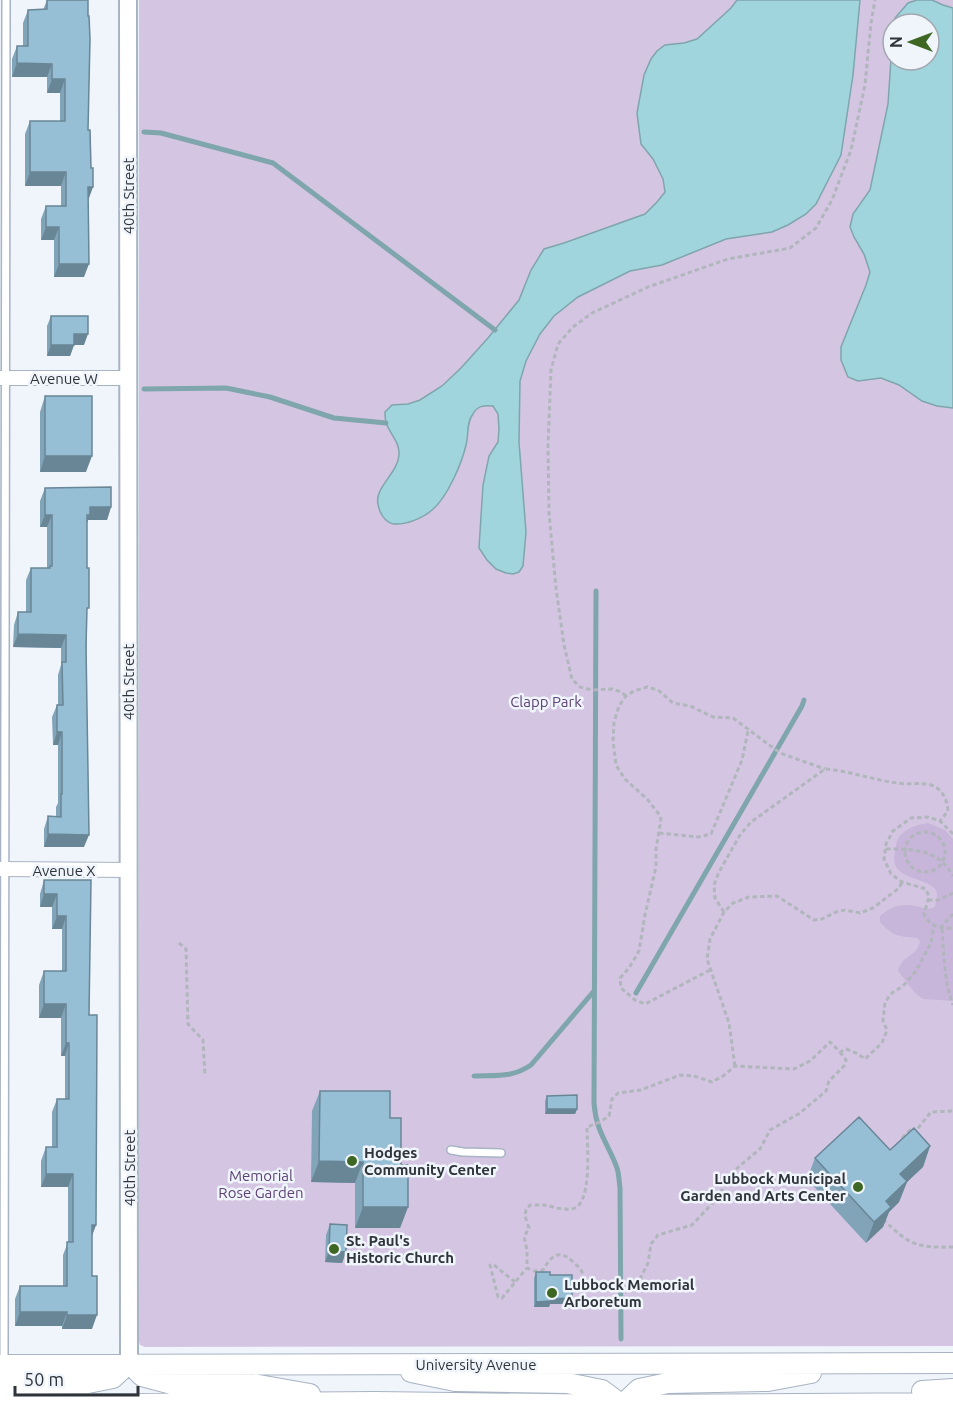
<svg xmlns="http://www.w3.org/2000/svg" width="953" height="1410" viewBox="0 0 953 1410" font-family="Ubuntu,sans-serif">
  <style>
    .green { fill: #d4c6e2; fill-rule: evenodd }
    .forest { fill: #c8b5da }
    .water { fill: #a1d5de; stroke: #7fa5ad; stroke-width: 1.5 }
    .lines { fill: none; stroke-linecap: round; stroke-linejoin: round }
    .stream { stroke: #7fa5ad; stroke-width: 5 }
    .service-casing { stroke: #a8b3c3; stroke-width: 10 }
    .minor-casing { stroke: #a8b3c3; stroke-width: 16 }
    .tertiary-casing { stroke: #a8b3c3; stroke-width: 20 }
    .secondary-casing { stroke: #a8b3c3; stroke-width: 22 }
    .path { stroke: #b1b6bd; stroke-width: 3; stroke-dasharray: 4.5 3; stroke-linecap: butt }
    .service { stroke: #fff; stroke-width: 7 }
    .minor { stroke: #fff; stroke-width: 14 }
    .tertiary { stroke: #fff; stroke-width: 16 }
    .secondary { stroke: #fff; stroke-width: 20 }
    .wall { fill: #81a4b8 }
    .shaded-wall { fill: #698696 }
    .building { fill: #96bfd6; stroke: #698696; stroke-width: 1.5 }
    .poi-dot { fill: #3e6723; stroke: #f0f5fc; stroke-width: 2 }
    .labels { text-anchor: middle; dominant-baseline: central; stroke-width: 5; stroke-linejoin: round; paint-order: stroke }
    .street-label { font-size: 15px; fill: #2f343b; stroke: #f0f5fc }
    .park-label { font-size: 15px; fill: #5d4274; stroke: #f0f5fc }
    .poi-label { font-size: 15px; font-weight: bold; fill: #2f343b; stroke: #f0f5fc; text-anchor: start }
  </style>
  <rect width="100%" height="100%" fill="#f0f5fc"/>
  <path class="green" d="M139,0H953V1346L145,1347L140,1345L139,1342ZM893,24H929V60H893Z"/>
  <path class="forest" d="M928,823L945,830L953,839V1001L923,999L915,993L898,971C902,954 917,958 920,941L917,938C898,936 894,937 880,922V916C891,906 901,903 916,906C924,908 928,910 935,907C936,901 939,894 935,889C925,877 896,880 894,860C894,856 895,850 896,846C897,831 915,825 928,823Z"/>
  <path class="water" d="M737,0H860L853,75L841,155L816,204L806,214L788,225L772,232L726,239L662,265L630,271L578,297L554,316L540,334L526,361L520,381L519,442L526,532L523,566L519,572L513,574L506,573L496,569L487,560L479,548L483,485L489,456L498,442L499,429L498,414L493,406C484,405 477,406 473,414C466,423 469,434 466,445C462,463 447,498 432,510C423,518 406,525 394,524C385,523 379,512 378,504C374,488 398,473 399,455C400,443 391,435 387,425C385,421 385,416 385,412L392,405L408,404L420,400L442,386L461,368L488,338L519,300L531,270L544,249L564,243L645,214L657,202L665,192L663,179L653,159L641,144L637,113L644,75L651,59L657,51L665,45L684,43L697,39L731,8Z
    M917,0H932L943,5L953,8V408L937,406L922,401L899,385L881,378L858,381L848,377L841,360V347L866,285L870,272L864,254L854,237L850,227L853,214L870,190L888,104L893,29V60H929V24H894L895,18L908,3Z"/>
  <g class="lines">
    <path class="stream" d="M144,132L161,133L273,163L495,330
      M144,389L226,388L270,397L334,418L386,423
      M596,591L594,1103C596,1132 608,1143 617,1168C619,1174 619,1181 620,1188L621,1339
      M636,993L802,706L804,700
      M474,1076C496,1075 512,1078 531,1065L594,991"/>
    <g class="service-casing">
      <path id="service" d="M451,1150L463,1152L501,1153
        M4,1362L6,0"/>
    </g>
    <g class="minor-casing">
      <path id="minor" d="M0,378H128
        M0,869L129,870"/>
    </g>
    <g class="tertiary-casing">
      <path id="tertiary" d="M128,0L129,1363"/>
    </g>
    <g class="secondary-casing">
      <path id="secondary" d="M0,1365L953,1363
        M411,1372L455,1381L567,1383L602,1390L622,1405L639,1389L668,1383L768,1381L811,1373
        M0,1383H88L113,1378L129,1363L142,1376L172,1384H253L310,1394
        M922,1391L953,1389
        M0,1403L128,1404L375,1402L622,1405L953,1403"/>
    </g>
    <path class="path" d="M626,696L621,692L612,689L592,690L580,687L572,679L564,645L556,588L549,513L548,446L551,370L558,344L573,327L592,313L648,287L728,259L790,248L816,228L832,200L851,150L865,85L871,23L875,0
      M905 852a20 20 0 1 1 40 0a20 20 0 1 1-40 0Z
      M659,833L698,837L711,834L742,760L748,731
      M953,834L940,821L928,817L911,818L893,831L886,844L884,859L891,874L902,882L926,889L929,897L924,914C929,926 940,929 953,928
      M886,849C913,849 939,849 953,876
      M928,900H939L953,893
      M724,912L715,898L714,885L719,872L740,835L751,822L825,769C850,771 873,780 898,783C909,785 921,782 931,785C943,789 947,800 948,811L940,821
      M940,928L953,914
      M942,929C944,954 944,982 953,1005
      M179,943L186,949L188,1024L203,1040L205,1076
      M710,970L645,1004L635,1000L621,988L620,978L629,968L639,951L645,915L656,867V849L661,819L658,813L648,800L625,779L616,765L613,741L614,722L619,706L626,696L634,691L647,687L658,690L673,703L690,706L713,717L733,718L780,753L825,769
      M840,1052L846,1060L844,1066L829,1081L826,1091L800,1113L770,1130L760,1149L724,1179L721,1194L692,1225L658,1235L651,1244L648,1263L641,1277L634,1284L624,1287L586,1288C584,1283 584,1273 580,1269C579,1266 575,1265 573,1262C559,1248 551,1256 543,1270L534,1271L527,1268V1250L524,1237L529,1228L525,1216L526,1210L530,1205C535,1205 540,1205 544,1205C553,1207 562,1210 572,1209C593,1206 587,1144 587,1127L600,1122L609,1116L612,1099L618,1093L641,1090L680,1075L694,1076L712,1082L723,1076L735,1066L794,1069L810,1061L830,1042L840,1052L846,1049L856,1053L865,1059L882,1043L887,1030L883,1021L885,1002L892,993L903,986L916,971L931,943L934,925
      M735,1066L729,1023L707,959L710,939L724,912L733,903L749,897L777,896L814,920L822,919L836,912L845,910L860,913L873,908L899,888L902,882
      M902,1138L910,1130L914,1133L931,1112L953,1111
      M883,1219C909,1245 917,1248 953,1247
      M515,1282L494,1265H490L498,1297L502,1298L526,1269"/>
    <use href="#service" class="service"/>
    <use href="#minor" class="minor"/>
    <use href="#tertiary" class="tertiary"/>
    <use href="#secondary" class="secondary"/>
  </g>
  <path class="wall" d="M47,0L88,130V200L84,277H54V240H41V219L46,206H61V186H25V134L30,121H60V93H47V77H12V59L17,46H23V23L28,10H43Z
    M51,316L84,345H74L70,356H47V326Z
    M45,396L86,472H40V412Z
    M45,488L111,507L107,520H88L87,523V613L84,847H44V829L48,816L56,817V807L58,803V745H53L52,717L57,705H58V675L61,665V648L13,647L14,625L18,612H26V580L31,568H47V527H40V501Z
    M44,880H91L89,1015L96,1225L92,1236V1329H62V1326H15V1299L20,1286H63V1255L68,1242V1187H41V1161L46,1147H52V1112L57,1099H65V1056H61V1018H39V985L44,971H62V929H52V907H40V894Z
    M320,1091L390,1118L401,1165L408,1207L400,1228H355V1183L311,1182L312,1111Z
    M547,1096L577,1109L575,1114H545V1101Z
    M930,1146L923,1167L907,1182L899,1202L889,1212L883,1227L866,1243L807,1179L815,1158Z
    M330,1224L346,1252L342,1263L325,1262L326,1235Z
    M536,1272L550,1275L572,1298L570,1304H550L549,1307H534V1278Z"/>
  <path class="shaded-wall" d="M17,63L52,64L47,77H12Z
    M52,79H65L60,93H47Z
    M30,172H66L61,186H25Z
    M88,187H93L88,201Z
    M46,227H59L54,240H41Z
    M59,264H89L84,277H54Z
    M74,334H88L84,345H70Z
    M51,345H74L70,356H47Z
    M45,456H92L86,472H40Z
    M90,507H111L107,520H88L85,527H82Z
    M45,515H52L47,527H40Z
    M18,634L66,635L61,648L13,647Z
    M57,732H62L58,745H53Z
    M48,834L89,835L84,847H44Z
    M44,894H57L52,907H40Z
    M57,916H66L62,929H52Z
    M44,1004H66L61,1018H39Z
    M66,1043H69L65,1056H61Z
    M547,1109H577L575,1114H545Z
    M930,1146L923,1167L907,1182L899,1202L889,1212L883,1227L866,1243L874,1222L900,1174Z
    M319,1161L363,1162L355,1183L311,1182Z
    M46,1174H73L68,1187H41Z
    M363,1207H408L400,1228H355Z
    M92,1225H96L91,1238Z
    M329,1251L346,1252L342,1263L325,1262Z
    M572,1298L570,1304H550L549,1307H534L536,1302L551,1299Z
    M20,1312H67L62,1326H15Z
    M67,1315H97L92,1329H62Z"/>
  <path class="building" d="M47,0H88V16H89L90,39L88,130H90L91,168H93V187H88L89,264H59V227H46V206H66V172H30V121H65V79H52V64L17,63V46H28V10L47,9Z
    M51,316H88V334H74V345H51Z
    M45,396H92V456H45Z
    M111,487V507H90V515H87V568H89V608H87L86,646L89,835L48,834V816L61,817V794H62V732H57V705H63L62,662H66V635L18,634V612H31V568H50V566H52V515H45V488Z
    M44,880H91L89,1015H97L96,1225H92V1276H97V1315H67V1312H20V1286H67V1242H73V1174H46V1147H57V1099H69V1043H66V1004H44V971H66V916H57V894H44Z
    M320,1091H390V1118H401V1165H408V1207H363V1162L319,1161Z
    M577,1095V1109H547V1096Z
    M859,1117L890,1150L914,1128L930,1146L900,1174L907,1181L886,1201L891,1207L874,1222L815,1158Z
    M330,1224L347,1225L346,1252L329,1251Z
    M536,1272H550V1275H572V1298L551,1299V1301L536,1302Z"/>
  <g class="poi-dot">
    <circle cx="352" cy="1161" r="6"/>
    <circle cx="858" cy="1187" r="6"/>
    <circle cx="334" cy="1249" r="6"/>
    <circle cx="552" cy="1293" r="6"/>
  </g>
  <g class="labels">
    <g class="street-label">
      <text transform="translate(128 196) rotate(-90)">40th Street</text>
      <text x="64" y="378">Avenue W</text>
      <text transform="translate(128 682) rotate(-90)">40th Street</text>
      <text x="64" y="870">Avenue X</text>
      <text transform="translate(129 1168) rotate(-90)">40th Street</text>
      <text x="476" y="1364">University Avenue</text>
    </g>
    <g class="park-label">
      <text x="546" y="701">Clapp Park</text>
      <text x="261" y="1175">Memorial<tspan x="261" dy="17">Rose Garden</tspan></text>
    </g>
    <g class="poi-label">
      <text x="364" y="1152">Hodges<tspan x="364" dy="17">Community Center</tspan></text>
      <text x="846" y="1178" text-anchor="end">Lubbock Municipal<tspan x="846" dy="17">Garden and Arts Center</tspan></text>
      <text x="346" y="1240">St. Paul's<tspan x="346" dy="17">Historic Church</tspan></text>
      <text x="564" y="1284">Lubbock Memorial<tspan x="564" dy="17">Arboretum</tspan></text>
    </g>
  </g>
  <g transform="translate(911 42) rotate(270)"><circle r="28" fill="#f0f5fc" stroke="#a3a8af" stroke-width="1.5"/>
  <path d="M0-4.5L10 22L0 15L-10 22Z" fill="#3e6723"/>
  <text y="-9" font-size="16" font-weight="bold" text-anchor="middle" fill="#2f343b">N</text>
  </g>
  <path d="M15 1386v9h123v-9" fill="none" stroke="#2f343b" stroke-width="3"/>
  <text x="24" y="1386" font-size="18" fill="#2f343b" stroke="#f0f5fc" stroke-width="4.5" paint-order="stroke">50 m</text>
</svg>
